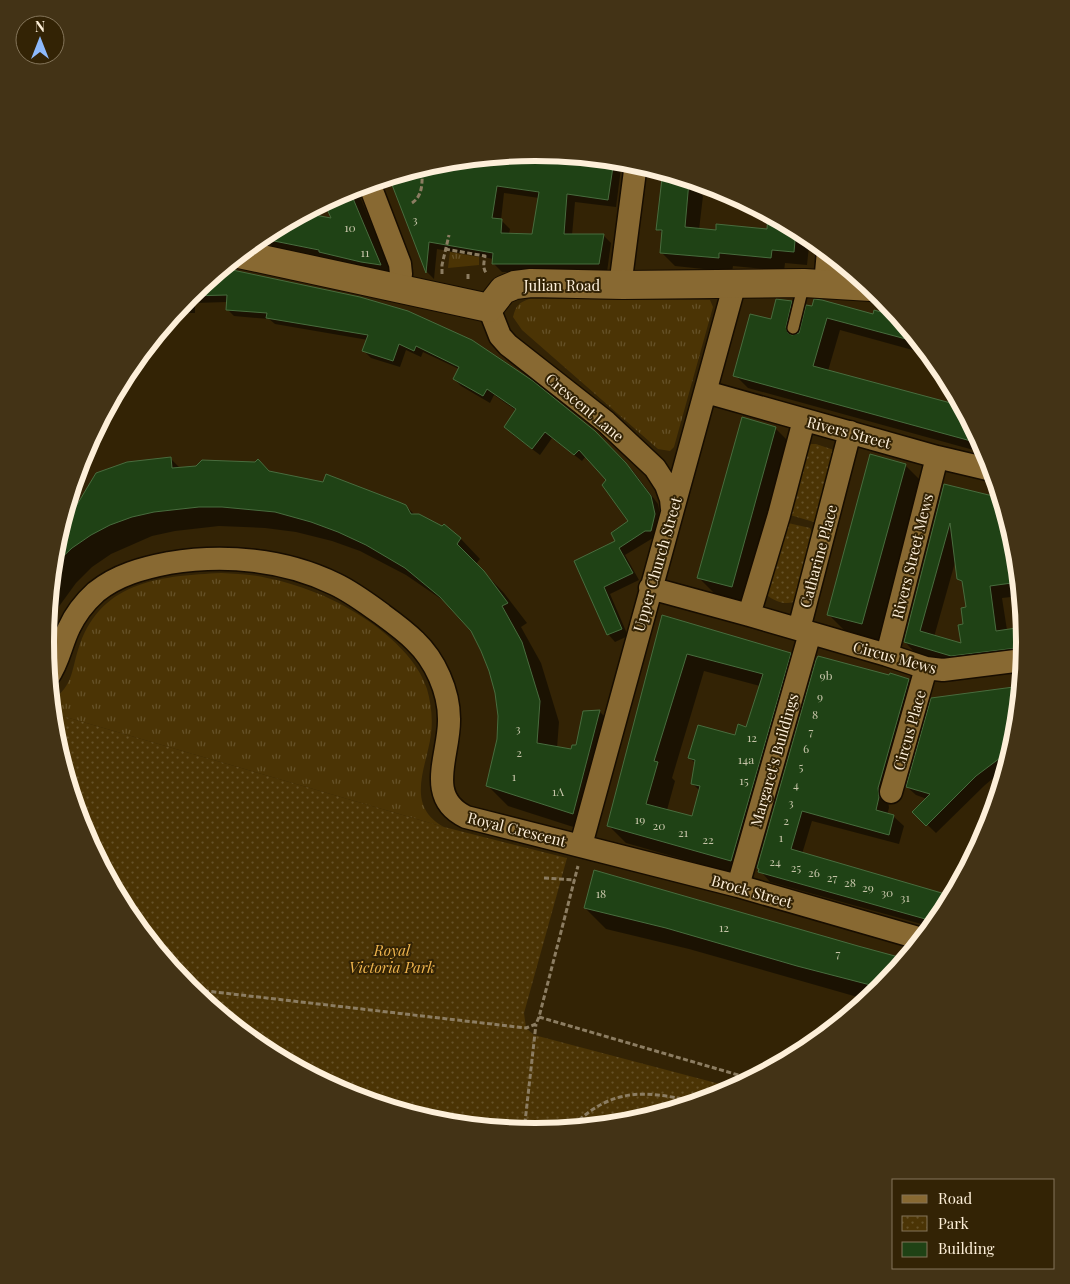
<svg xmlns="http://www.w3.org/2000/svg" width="1070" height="1284" viewBox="0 0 1070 1284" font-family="'Playfair Display',serif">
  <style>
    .grass { fill: url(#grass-tufts) }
    .park { fill: url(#park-dots) }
    .shadow { fill: #0007; fill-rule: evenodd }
    .building { fill: #1f4215; stroke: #486c3e; fill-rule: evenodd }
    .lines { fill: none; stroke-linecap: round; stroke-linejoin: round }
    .lane-casing { stroke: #170d01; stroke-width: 14 }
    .street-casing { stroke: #170d01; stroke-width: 25 }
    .secondary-casing { stroke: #170d01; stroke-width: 30 }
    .path { stroke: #8c7d62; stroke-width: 3; stroke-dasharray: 5 2.5; stroke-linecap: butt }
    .lane { stroke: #886932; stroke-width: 11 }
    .street { stroke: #886932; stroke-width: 22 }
    .secondary { stroke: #886932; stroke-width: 28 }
    .labels { text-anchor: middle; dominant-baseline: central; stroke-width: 4; stroke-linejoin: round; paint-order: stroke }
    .number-label { font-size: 12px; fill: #c6c4a8 }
    .street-label { font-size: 15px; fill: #fdefd9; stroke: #332305 }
    .park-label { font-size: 15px; font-style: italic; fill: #efb54e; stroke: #332305 }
    .rim { fill: none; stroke: #fdefd9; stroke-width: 6 }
  </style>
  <defs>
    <pattern id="grass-tufts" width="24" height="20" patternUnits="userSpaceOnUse" patternTransform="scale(1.25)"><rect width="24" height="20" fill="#4b3405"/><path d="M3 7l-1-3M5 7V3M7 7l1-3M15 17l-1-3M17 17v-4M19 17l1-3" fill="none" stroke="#665229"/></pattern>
    <pattern id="park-dots" width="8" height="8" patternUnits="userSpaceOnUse" patternTransform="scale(1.25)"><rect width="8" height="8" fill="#4b3405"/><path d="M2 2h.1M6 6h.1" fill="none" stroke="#665229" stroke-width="1.8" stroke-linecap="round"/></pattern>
  </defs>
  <rect width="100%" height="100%" fill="#332305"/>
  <path class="grass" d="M450,252L479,257V265L448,268Z
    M529,299L710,300L713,307L674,447L670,451L658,449L522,330L513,317C516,306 518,303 529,299Z
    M221,573C236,574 252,574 267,578C283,581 299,586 314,592C354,607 414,646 427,689C431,703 433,719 431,734C427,767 404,805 444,827L52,713L51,701C75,685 71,668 80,644C103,580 163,576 221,573Z"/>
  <path class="park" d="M811,444H816L834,450L817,520L814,522L790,515L808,446Z
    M788,523L810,528L813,534L797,599C790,607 775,602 767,595V591Z
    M52,713L444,827L567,858L524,1013L526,1028L534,1035L735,1088L722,1095L630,1123L535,1132L446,1123H439L347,1095L263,1049L188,988L127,914L82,829L54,737Z"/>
  <path class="shadow" d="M535,152L551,154L550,159L584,164L585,157L622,161L616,207L575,202L572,235H603L611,243L607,272H502L494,264V259L437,249L434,279L427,272L390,177L414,169L424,199L452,160ZM504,193L539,198L533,235L509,234L510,229L501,220Z
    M689,182L703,196L699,230L768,231L769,214L810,237L807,265L785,263L784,271L733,266L732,272L675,266L661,252L663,234L658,229Z
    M356,187L394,278L278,252L264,238L265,233L302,214L333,219L325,201Z
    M222,268L383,304L594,432L633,471L658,504L662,524L657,538H653L625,555L639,580L610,594L628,636L615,642L608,634L576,561L617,541L630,521L608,481L586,456L582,461L552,438L540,455L512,434L517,411L494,395L490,403L461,386L454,379L459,369L423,352L421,357L406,350L400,367L371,358L364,351L368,340L275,324L269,319L234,316L227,309V302L195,303V313H174L189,295Z
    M791,302L805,316H873L875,312L901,319L938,365L927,354L840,330L828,371L965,412L988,454L748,388L735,375L772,320Z
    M775,428L796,449L753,608L720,599L699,578Z
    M170,458L181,469L270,473L406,506L415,515L443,528L444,526L461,539L480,559L476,564L504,593L527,623L521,627L541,663L559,722L557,748L572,750L577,746L599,711L619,731L592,833L508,806L488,786L498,739L500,716L497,693L491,670L472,631L444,601L406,575L360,551L332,541L296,532L265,528L219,526L175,531L152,536L111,554L92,567L76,583L47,623L54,546L70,501L77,508Z
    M905,465L926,486L883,644L849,635L828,614Z
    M945,486L1016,547L1020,596L1002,598L1007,630L1024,628L1025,642L1023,660L964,668L918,656L906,643ZM956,559L958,579L964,584L967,608L962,644L934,637Z
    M663,617L790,654L808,671L749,878L626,843L608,825ZM704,671L760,686L747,728L736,737L690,758L696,764L693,784L700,791L693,817L667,810L675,781L672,778Z
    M817,660L909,680L919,690L888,799L889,808L887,815L893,816L904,826L899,844L812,821L802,854L952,897L942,914L932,927L770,882L758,868Z
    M1016,738L1006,768L985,785L936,833L914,812L927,799L916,795L907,787Z
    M585,908L857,947L906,959L881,989L868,1000L689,949L606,929Z"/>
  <path class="building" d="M535,152L542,153V157L583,163L584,157L614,160L608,200L567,194L564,234H604L599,264H492L493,253L429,242L426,273L389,177L440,161ZM497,186L539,192L532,234L501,233L502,219L492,218Z
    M662,178L689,181L685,227L716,230V224L767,229L768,214L796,229L794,252L772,250L771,258L719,253V258L660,253L662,230H656Z
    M349,189L381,265L361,262L319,252V250L259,238L304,213L331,218L324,202Z
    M223,268L360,297L408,311L472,340L533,381L595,431L626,463L651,496L655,514L651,531H645L619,548L633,573L604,587L622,629L607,635L574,561L615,541L611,533L628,521L602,485L606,480L579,450L574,455L545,432L532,449L504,427L516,409L487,389L483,396L453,379L459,367L416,346L414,351L399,344L393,361L362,351L368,335L266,318L267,313L226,310L227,295L188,296Z
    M776,299L792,301L786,327L788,333L792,335L799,333L806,305L812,306L814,299L822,300L873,314L874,310L899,317L921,343L827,318L813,366L962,406L982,444L733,376L750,314L771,319Z
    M742,417L776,427L732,587L697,578Z
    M870,454L906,464L862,624L827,615Z
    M171,457L172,468L196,466L202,460L255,462L258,459L269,471L323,482L326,474L399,502L406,505L411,514H419L442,526L444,524L461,538L457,544L484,571L508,603L502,606L522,642L540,701L537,743L571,749L572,745H576L583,711L600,710L573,814L486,786L497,739L498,716L495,693L489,671L481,651L471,631L440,597L405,568L366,545L338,532L311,522L275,512L222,507H199L154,512L132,517L110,525L91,535L72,548L52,567L54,546L69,498L75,508L96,473L127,462Z
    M944,484L1001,498L1016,547L1019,582L990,586L996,631L1023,627L1025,647L951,656L904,642ZM950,523L957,579L962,581L966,607L961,608L963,624L958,625L961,643L920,631Z
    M662,615L791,653L731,861L607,826ZM687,654L763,674L746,727L738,724L735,735L698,725L688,758L695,760L691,784L700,786L692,816L646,804L658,762L654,761Z
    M818,656L889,675L890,673L909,679L878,788L879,797L876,810L894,815L889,835L802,811L791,849L952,896L942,914L936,922L758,872L759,869L757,868L816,660Z
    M1021,686L1016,738L1011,752L1004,755L976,776L926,826L912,812L930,794L906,787L931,698Z
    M594,870L858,946L906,959L882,988L797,966L666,928L584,908Z"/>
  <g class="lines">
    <g class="lane-casing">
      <path id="lane" d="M793,328L804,283"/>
    </g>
    <g class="street-casing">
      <path id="street" d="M369,183L400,264L401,274L398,289
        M825,284L828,251
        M623,285L622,271L636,163
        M489,308L500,336L508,345L606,422L655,468L666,485L671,499L672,509
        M706,392L937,457L992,470
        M650,588L749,615L887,655L926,668L943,670L1023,660
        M749,615L779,515L804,420
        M799,629L850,432
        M887,655L937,457
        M48,677C59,662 61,644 69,628C75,615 85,602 96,592C117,575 143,568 169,563C224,554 284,559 335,584C352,592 368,604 383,615C394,623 405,631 415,641C435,660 449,691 449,719C450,754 424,797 466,817L738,886L922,939
        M891,792L926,668
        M581,845L735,283
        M738,886L810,633"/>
    </g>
    <g class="secondary-casing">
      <path id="secondary" d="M239,254L489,308L503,290L515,285L531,283L623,285L804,283L871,287"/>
    </g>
    <path class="path" d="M412,203C424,195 422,180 422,167
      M445,249L485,256C484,263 482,268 487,274
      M442,274V265L449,235
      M468,274V281
      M544,878L575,880
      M189,989L526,1028L536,1024L539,1017L578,866
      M539,1017L752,1079
      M567,1129C578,1121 590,1110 602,1104C635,1087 665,1096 699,1102
      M524,1131L536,1024"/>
    <use href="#lane" class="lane"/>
    <use href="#street" class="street"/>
    <use href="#secondary" class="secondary"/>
  </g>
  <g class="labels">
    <g class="number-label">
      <text x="415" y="219">3</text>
      <text x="350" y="227">10</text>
      <text x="365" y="252">11</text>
      <text x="826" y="675">9b</text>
      <text x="820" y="696">9</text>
      <text x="815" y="714">8</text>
      <text x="518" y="728">3</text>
      <text x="811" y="731">7</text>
      <text x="752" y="737">12</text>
      <text x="806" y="748">6</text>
      <text x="519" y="752">2</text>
      <text x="746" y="759">14a</text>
      <text x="801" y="766">5</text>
      <text x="514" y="776">1</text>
      <text x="744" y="780">15</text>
      <text x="796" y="784">4</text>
      <text x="558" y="791">1A</text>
      <text x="791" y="802">3</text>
      <text x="640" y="819">19</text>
      <text x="786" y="820">2</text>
      <text x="659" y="825">20</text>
      <text x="683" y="832">21</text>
      <text x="781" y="837">1</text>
      <text x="708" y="839">22</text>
      <text x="775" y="861">24</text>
      <text x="796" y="867">25</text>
      <text x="814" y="872">26</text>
      <text x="832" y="877">27</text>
      <text x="850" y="882">28</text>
      <text x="868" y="887">29</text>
      <text x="887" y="892">30</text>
      <text x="601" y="893">18</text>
      <text x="905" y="897">31</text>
      <text x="724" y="927">12</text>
      <text x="838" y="953">7</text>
    </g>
    <g class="street-label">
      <text x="562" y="285">Julian Road</text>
      <text transform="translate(585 407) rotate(40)">Crescent Lane</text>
      <text transform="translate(849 432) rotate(15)">Rivers Street</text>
      <text transform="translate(818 556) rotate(-75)">Catharine Place</text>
      <text transform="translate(912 556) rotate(-76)">Rivers Street Mews</text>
      <text transform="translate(657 564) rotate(-74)">Upper Church Street</text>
      <text transform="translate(895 657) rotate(15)">Circus Mews</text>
      <text transform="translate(909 730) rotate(-74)">Circus Place</text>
      <text transform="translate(774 760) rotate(-74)">Margaret's Buildings</text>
      <text transform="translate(517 829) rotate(14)">Royal Crescent</text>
      <text transform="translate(752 891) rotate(16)">Brock Street</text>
    </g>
    <g class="park-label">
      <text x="392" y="950">Royal<tspan x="392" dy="17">Victoria Park</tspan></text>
    </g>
  </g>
  <path d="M0 0H1070V1284H0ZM54 642a481 481 0 1 1 962 0a481 481 0 1 1-962 0Z" fill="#433316" fill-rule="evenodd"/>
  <path class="rim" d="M54 642a481 481 0 1 1 962 0a481 481 0 1 1-962 0Z"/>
  <rect x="892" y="1179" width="162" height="90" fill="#332305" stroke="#84755a"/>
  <rect x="902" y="1195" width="25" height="8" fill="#886932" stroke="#84755a"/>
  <text x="938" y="1204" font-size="15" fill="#fdefd9">Road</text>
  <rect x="902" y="1216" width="25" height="15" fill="url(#park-dots)" stroke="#84755a"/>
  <text x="938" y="1229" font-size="15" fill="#fdefd9">Park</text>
  <rect x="902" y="1242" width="25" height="15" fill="#1f4215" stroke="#84755a"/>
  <text x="938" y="1254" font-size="15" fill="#fdefd9">Building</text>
  <g transform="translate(40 40)"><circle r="24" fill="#332305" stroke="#84755a"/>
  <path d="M0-4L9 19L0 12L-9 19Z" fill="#8db9fc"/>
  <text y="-8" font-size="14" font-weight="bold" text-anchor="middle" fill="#fdefd9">N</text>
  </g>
</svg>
